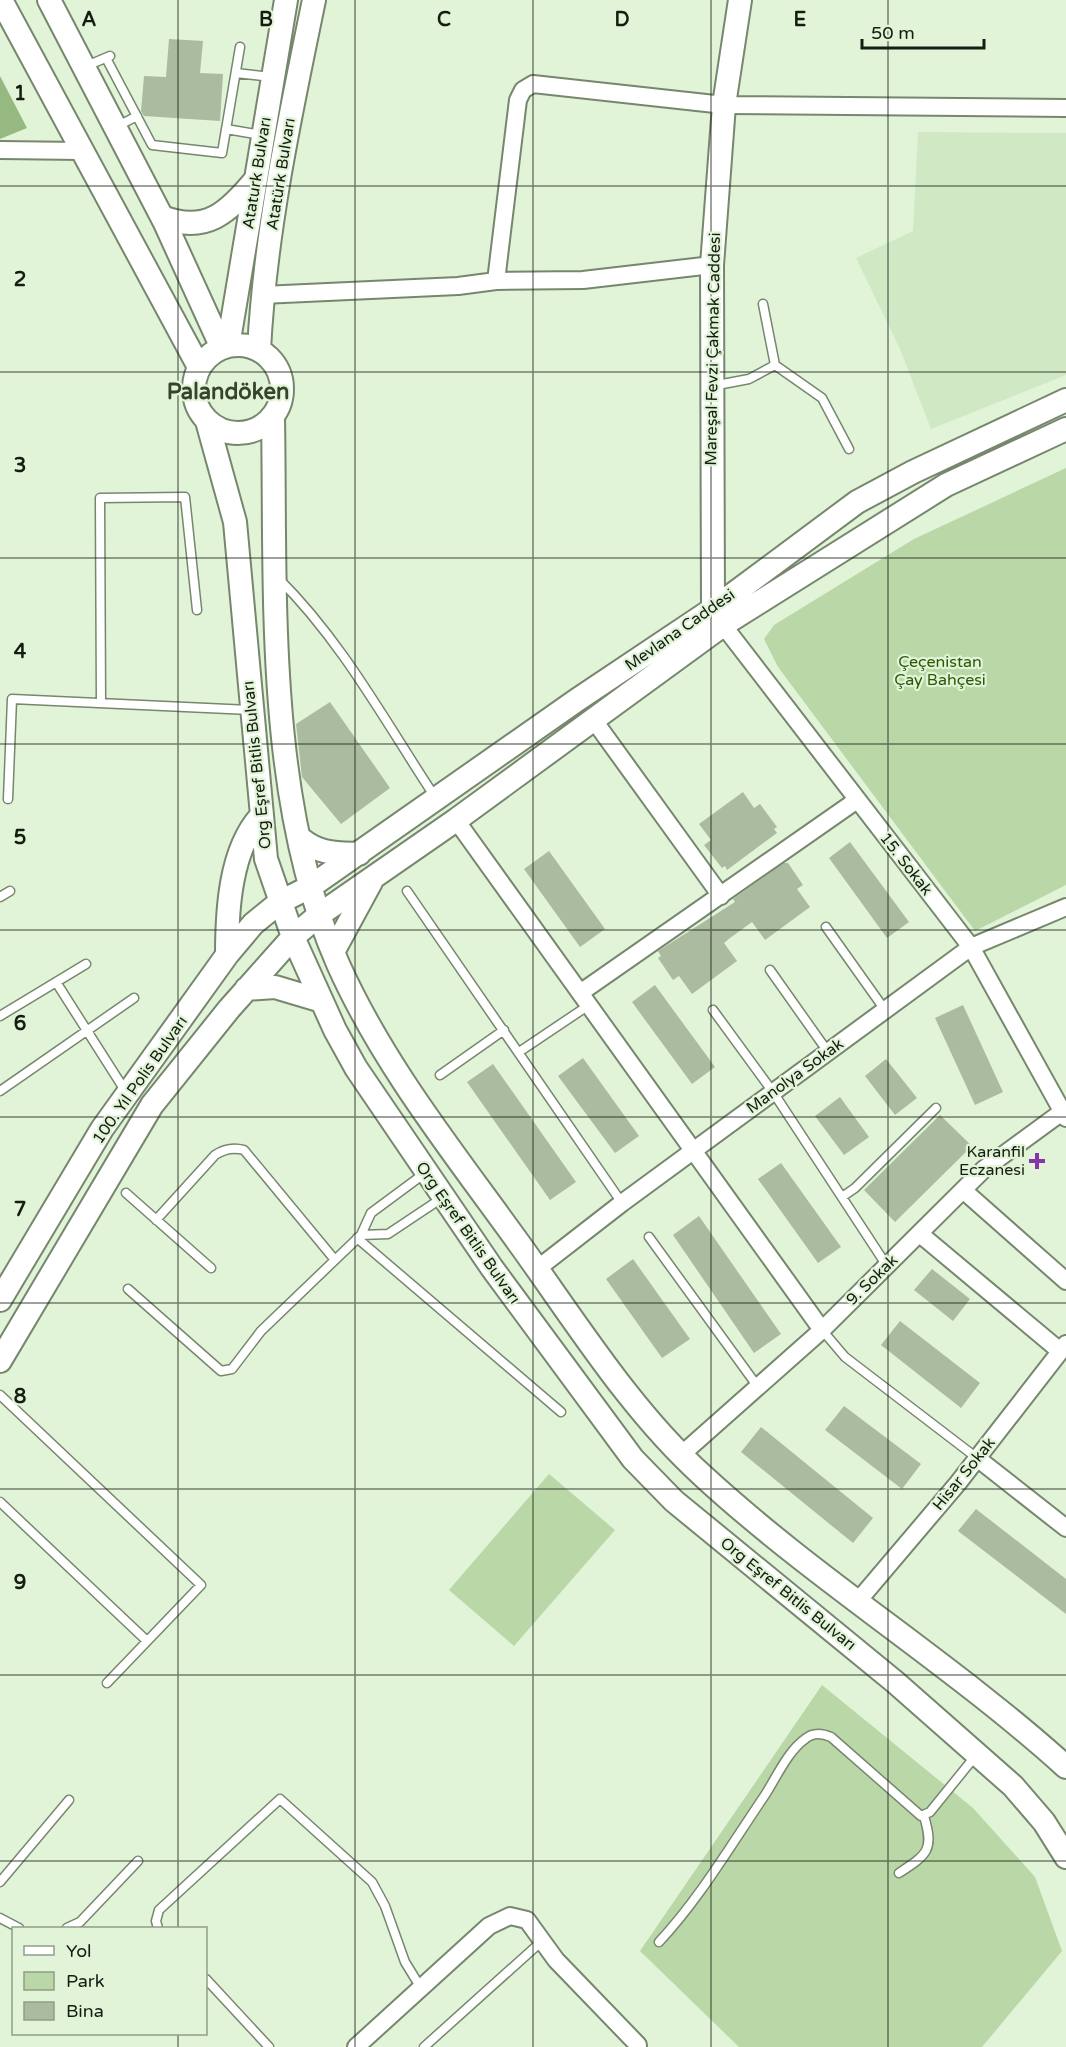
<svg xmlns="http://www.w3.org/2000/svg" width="1066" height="2047" viewBox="0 0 1066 2047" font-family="'Varela Round',sans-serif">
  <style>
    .built { fill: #d1e8c5 }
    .green { fill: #b9d7a7 }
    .forest { fill: #96b981 }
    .building { fill: #aabba0 }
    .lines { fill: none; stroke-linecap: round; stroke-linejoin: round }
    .lane-casing { stroke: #76876d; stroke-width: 11 }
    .street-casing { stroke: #76876d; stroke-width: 20 }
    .secondary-casing { stroke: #76876d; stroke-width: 26 }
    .lane { stroke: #fff; stroke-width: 8 }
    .street { stroke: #fff; stroke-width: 16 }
    .secondary { stroke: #fff; stroke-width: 22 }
    .grid { fill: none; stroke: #151c12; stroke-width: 1.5; stroke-opacity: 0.55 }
    .poi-dot { fill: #8536a6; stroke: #e1f4d7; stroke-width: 2 }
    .labels { text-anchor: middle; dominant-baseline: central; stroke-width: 4.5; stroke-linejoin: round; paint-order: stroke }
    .street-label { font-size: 16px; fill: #151c12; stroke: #e1f4d7 }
    .park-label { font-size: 16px; fill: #2e5805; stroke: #e1f4d7 }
    .poi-label { font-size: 16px; fill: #151c12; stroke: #e1f4d7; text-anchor: end }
    .district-label { font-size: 22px; font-weight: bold; fill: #36442d; stroke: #e1f4d7 }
    .grid-label { font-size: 20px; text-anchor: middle; font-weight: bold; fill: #151c12; stroke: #e1f4d7; stroke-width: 4.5; stroke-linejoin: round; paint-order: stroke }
  </style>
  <rect width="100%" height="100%" fill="#e1f4d7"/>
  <path class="built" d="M918,132L1066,133V375L931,429L900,349L856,258L913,231Z"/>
  <path class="green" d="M1066,468V885L975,931L778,667L764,639L774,625L914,539Z
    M549,1474L615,1530L514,1646L449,1590Z
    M822,1685L973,1808L1035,1877L1062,1951L982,2047H739L640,1951Z"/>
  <path class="forest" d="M0,76L27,128L0,139Z"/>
  <path class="building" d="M169,39L203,41L200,73L223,74L220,121L144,116L141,111L144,76L166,77Z
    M330,702L390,788L341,824L302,777L296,724Z
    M743,792L754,808L760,804L777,827L774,829L777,833L727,870L725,866L722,868L704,845L711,840L699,824Z
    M850,842L909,922L887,938L829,858Z
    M549,851L605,929L580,947L524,869Z
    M784,863H788L803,885L797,889L810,907L765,940L752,922L730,938L724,943L737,961L692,994L679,976L673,980L658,958L661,956L658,951L735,902L733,899Z
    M655,985L715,1067L692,1084L632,1002Z
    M963,1005L1003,1092L975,1105L935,1018Z
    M583,1058L639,1136L615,1153L558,1076Z
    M886,1059L917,1098L895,1115L865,1076Z
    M493,1064L576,1182L550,1200L467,1082Z
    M840,1097L869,1137L844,1155L815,1116Z
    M940,1115L972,1146L895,1222L864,1190Z
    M781,1163L841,1247L818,1263L758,1179Z
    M699,1216L781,1334L754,1353L673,1235Z
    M633,1259L690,1339L662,1358L606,1279Z
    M932,1269L970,1299L953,1321L914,1290Z
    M900,1321L980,1383L961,1408L881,1345Z
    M844,1406L921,1464L902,1489L825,1430Z
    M761,1427L873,1518L853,1543L741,1452Z
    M976,1509L1066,1579V1614L958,1531Z"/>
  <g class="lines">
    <g class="lane-casing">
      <path id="lane" d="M106,58L152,145L222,153L240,47
        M84,67L110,56
        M236,73L271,77
        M116,127L137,116
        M226,129L261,135
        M763,304L775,365L822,398L849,449
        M712,386L749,379L775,365
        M278,578C342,641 386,723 435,797
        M101,703L100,498L185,497L197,610
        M8,799L12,699L250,710
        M407,891L622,1203
        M0,897L10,891
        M826,927L885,1010
        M770,970L828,1052
        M56,982L126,1092
        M713,1010L773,1092L887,1266
        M0,1016L86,964
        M519,1052L589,1005
        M440,1075L504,1030
        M0,1091L134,998
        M126,1193L211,1268
        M842,1197L855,1188L936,1108
        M156,1220L215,1155C224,1149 233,1147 244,1150L335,1260
        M361,1235L388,1234L442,1198
        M649,1237L758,1387
        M357,1238L561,1412
        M128,1289L221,1371L232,1369L261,1331L361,1235L371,1213L425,1173
        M822,1330L845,1357L977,1458
        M0,1395L201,1585L107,1683
        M0,1502L147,1641
        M899,1873C928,1854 934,1850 924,1816
        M0,1882L69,1800
        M0,1918L19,1928
        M67,1928L80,1922L138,1861
        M158,1928L156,1921L159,1910L280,1799L372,1882L385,1906L405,1962L421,1988
        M659,1942C700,1898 731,1845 765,1795C776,1778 788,1751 805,1739C813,1732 822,1733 831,1737L921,1816L930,1812L977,1754
        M206,1979L269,2047
        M424,2047L542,1941"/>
    </g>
    <g class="street-casing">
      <path id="street" d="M0,150L82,151
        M496,281L518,100L523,90L533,84L724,105L1066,108
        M262,295L458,286L496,281L583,280L712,265
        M723,625L971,947L1066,1118
        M593,719L721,896
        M456,820L822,1330
        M580,993L857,800
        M963,1190L1066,1281
        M920,1234L1060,1351
        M537,1269L622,1203L971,947L1066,907
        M681,1455L822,1330L984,1169L1066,1109
        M977,1458L1066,1528
        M858,1601L958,1483L1066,1344
        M356,2047L489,1926L510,1916L527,1920L556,1960L638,2045"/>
    </g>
    <g class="secondary-casing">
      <path id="secondary" d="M1,0L199,367
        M49,0L165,223L222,348
        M162,217C206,234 228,213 256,179
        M194 389a44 44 0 1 1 88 0a44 44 0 1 1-88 0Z
        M228,346L286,0
        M259,350C265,232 290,116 314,0
        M273,416C276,593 265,799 338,964C383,1065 454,1153 518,1242C576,1322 630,1410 703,1476C817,1581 951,1663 1066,1767
        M207,421L235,522L266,859L293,937L335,1030L356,1068L492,1268L633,1459L674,1501L895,1682L1013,1786L1044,1822L1066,1857
        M718,616L713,609L712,265L724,105L740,0
        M301,839C319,854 336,853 359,854
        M333,952L371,882
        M227,955C227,910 230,851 260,817
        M246,989L275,987L322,1001
        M0,1300L102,1129L227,955L253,924L280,902L310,887L577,700L713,609L857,502L913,472L1066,400
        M0,1361L152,1105L229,1009L293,937L319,915L456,820L723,625L946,485L1066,429"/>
    </g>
    <use href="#lane" class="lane"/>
    <use href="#street" class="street"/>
    <use href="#secondary" class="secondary"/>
  </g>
  <path class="grid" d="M178,0V1928M355,0V2047M533,0V2047M711,0V2047M888,0V2047M0,186H1066M0,372H1066M0,558H1066M0,744H1066M0,930H1066M0,1117H1066M0,1303H1066M0,1489H1066M0,1675H1066M0,1861H1066M178,2034V2047"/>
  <path class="poi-dot" d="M1034 1152h6v6h6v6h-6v6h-6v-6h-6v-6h6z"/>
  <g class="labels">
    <g class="street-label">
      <text transform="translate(257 173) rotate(-81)">Ataturk Bulvarı</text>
      <text transform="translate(281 174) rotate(-81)">Atatürk Bulvarı</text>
      <text transform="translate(713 349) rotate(-89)">Mareşal Fevzi Çakmak Caddesi</text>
      <text transform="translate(680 630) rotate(-35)">Mevlana Caddesi</text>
      <text transform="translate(257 765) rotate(-96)">Org Eşref Bitlis Bulvarı</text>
      <text transform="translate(906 864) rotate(52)">15. Sokak</text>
      <text transform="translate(795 1076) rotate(-36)">Manolya Sokak</text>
      <text transform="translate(140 1080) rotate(-55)">100. Yıl Polis Bulvarı</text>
      <text transform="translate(468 1233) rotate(55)">Org Eşref Bitlis Bulvarı</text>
      <text transform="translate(872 1280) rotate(-44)">9. Sokak</text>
      <text transform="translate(964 1474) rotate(-51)">Hisar Sokak</text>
      <text transform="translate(788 1594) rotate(39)">Org Eşref Bitlis Bulvarı</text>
    </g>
    <g class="park-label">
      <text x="940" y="662">Çeçenistan<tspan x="940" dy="18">Çay Bahçesi</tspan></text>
    </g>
    <g class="poi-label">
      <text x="1025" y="1152">Karanfil<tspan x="1025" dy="18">Eczanesi</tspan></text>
    </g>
    <g class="district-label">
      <text x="228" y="392">Palandöken</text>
    </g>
  </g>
  <g class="grid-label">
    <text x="89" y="26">A</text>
    <text x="266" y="26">B</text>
    <text x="444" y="26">C</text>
    <text x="622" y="26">D</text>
    <text x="800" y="26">E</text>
    <text x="20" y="100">1</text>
    <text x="20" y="286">2</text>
    <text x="20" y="472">3</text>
    <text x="20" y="658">4</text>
    <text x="20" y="844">5</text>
    <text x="20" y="1030">6</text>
    <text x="20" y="1216">7</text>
    <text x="20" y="1403">8</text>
    <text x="20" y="1589">9</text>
  </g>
  <rect x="12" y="1927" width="195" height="108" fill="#e1f4d7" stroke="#8f9e88" stroke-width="1.5"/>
  <rect x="24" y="1946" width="30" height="9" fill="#ffffff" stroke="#8f9e88" stroke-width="1.5"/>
  <text x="66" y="1957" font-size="18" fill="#151c12">Yol</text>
  <rect x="24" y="1972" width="30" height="18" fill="#b9d7a7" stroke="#8f9e88" stroke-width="1.5"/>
  <text x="66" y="1987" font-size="18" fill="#151c12">Park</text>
  <rect x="24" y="2002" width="30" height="18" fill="#aabba0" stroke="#8f9e88" stroke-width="1.5"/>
  <text x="66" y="2017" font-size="18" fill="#151c12">Bina</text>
  <path d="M862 39v9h122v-9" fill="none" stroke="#151c12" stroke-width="3"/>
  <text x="871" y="39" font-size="18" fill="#151c12" stroke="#e1f4d7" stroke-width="4.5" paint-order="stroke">50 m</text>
</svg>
